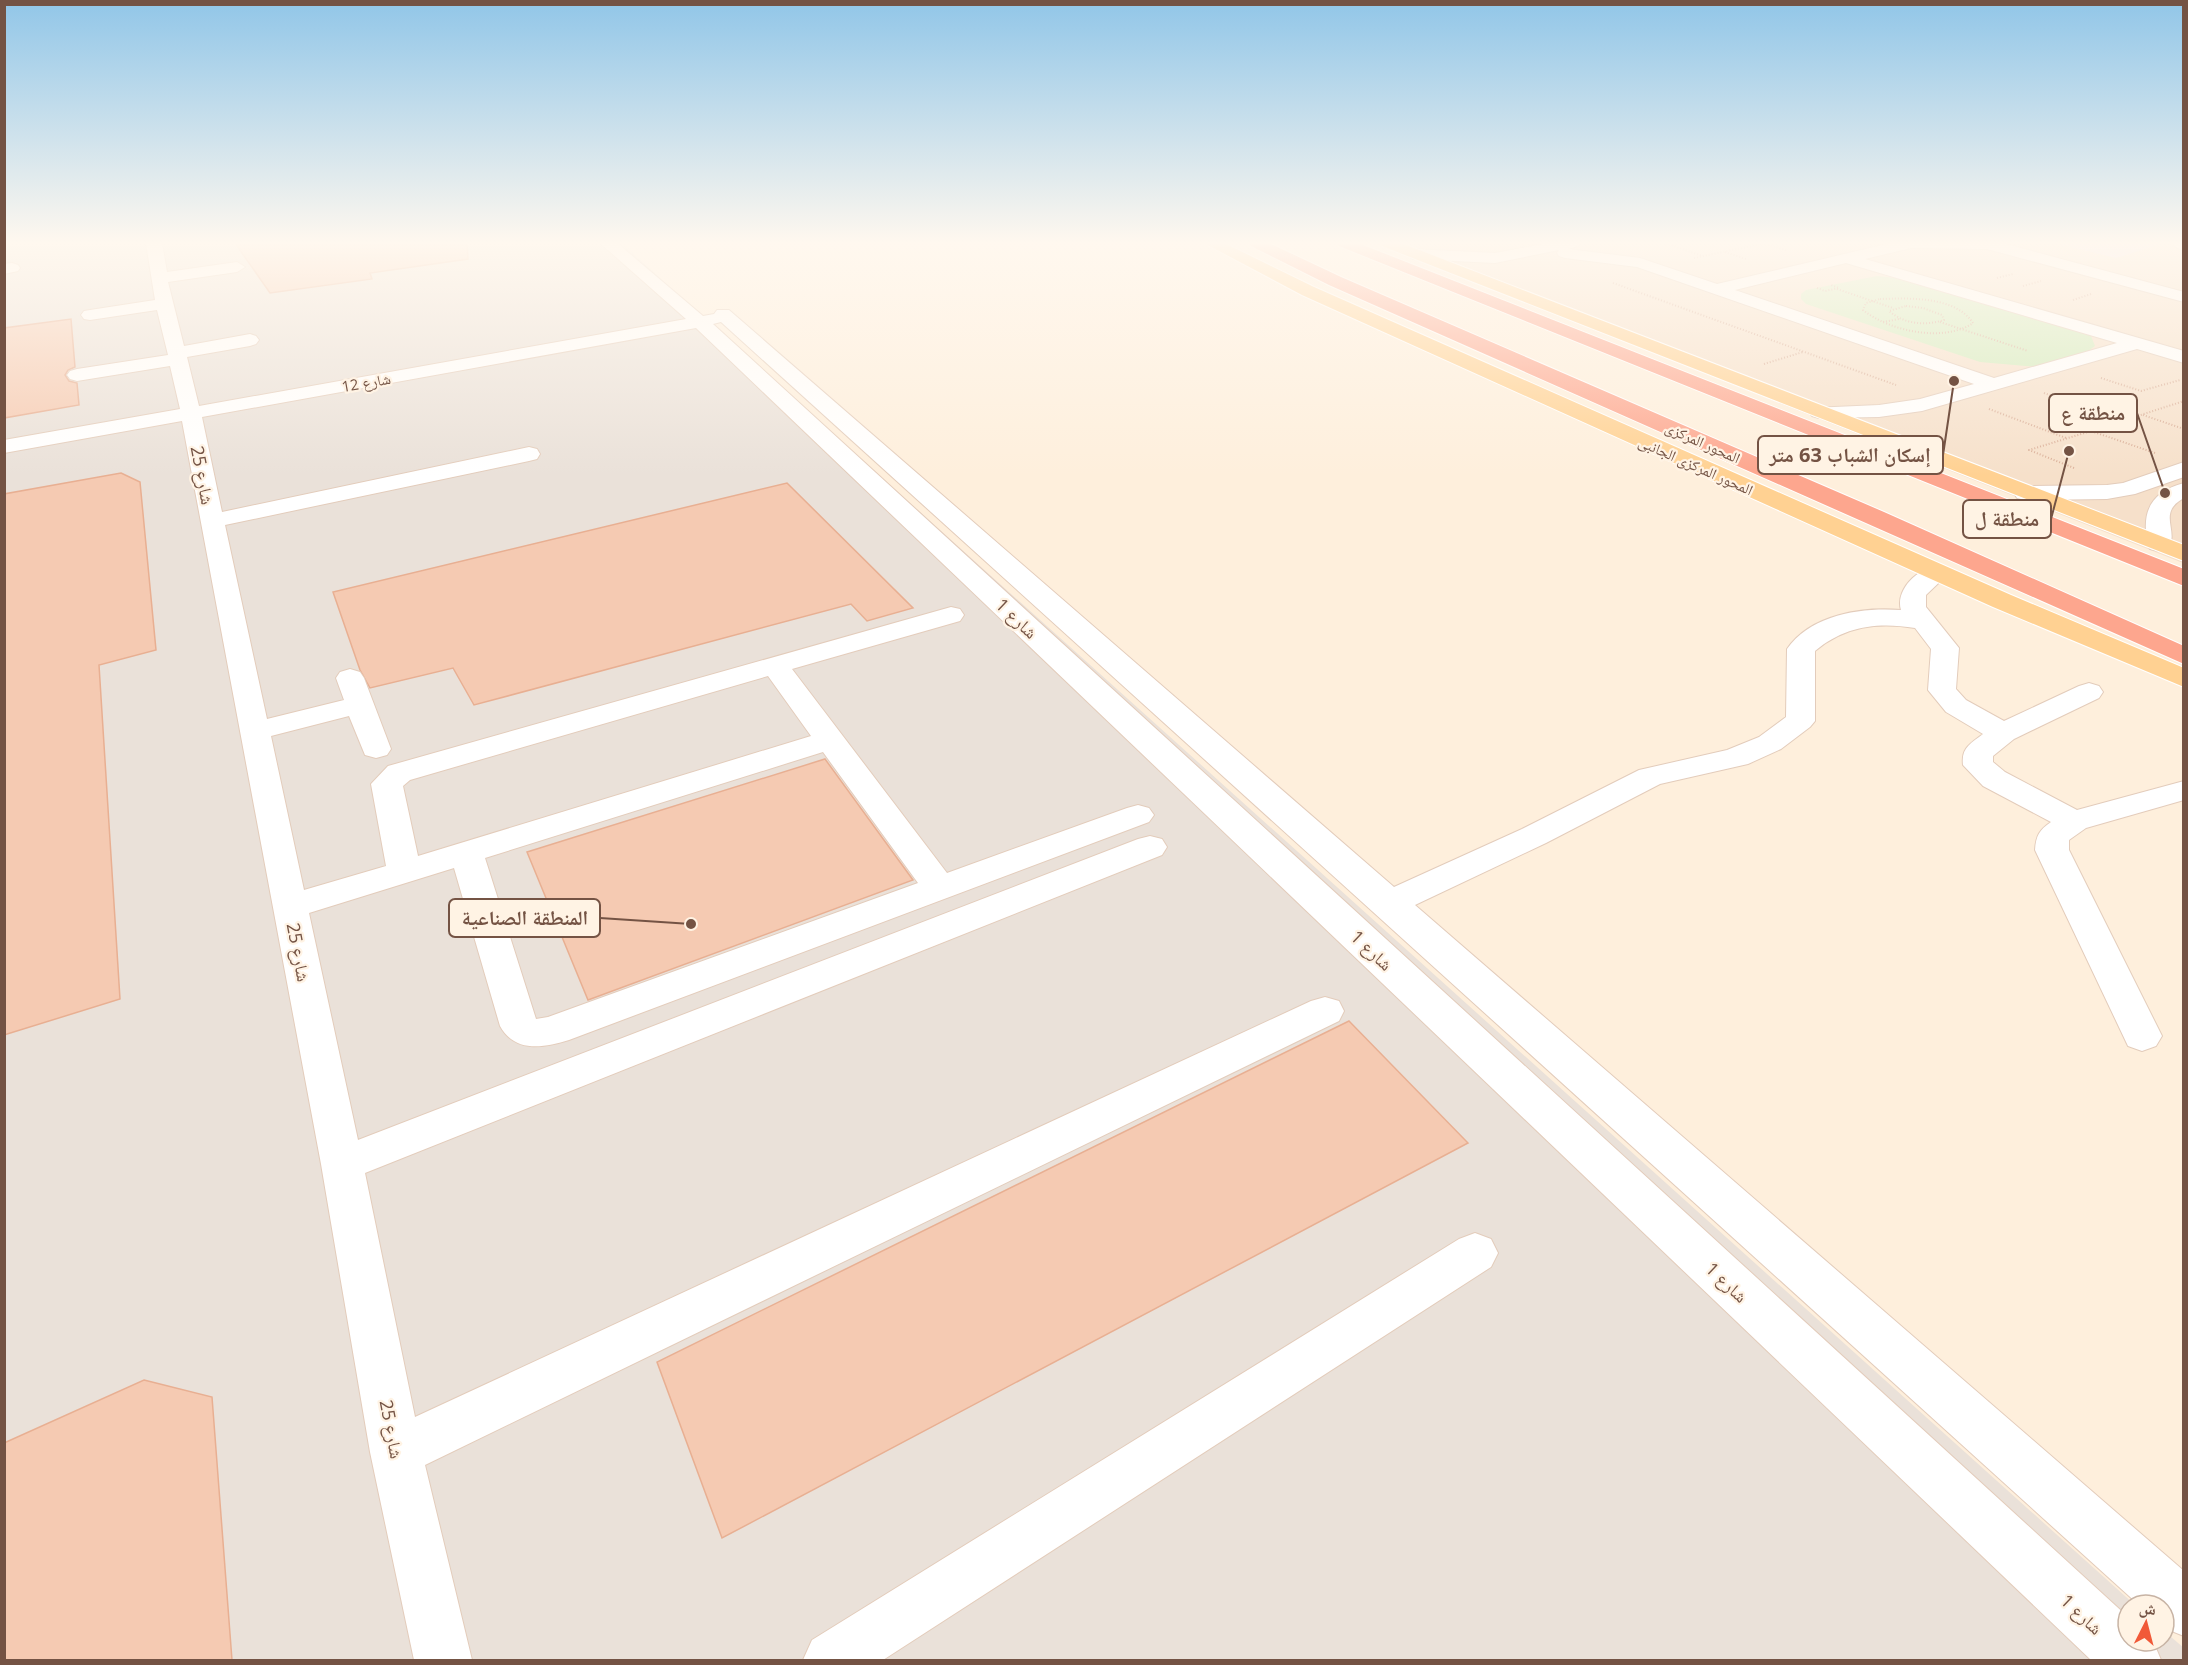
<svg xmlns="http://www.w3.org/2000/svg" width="2188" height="1665" viewBox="0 0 2188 1665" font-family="'Open Sans','Noto Naskh Arabic',sans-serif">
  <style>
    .residential { fill: #f6e0ca }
    .industrial { fill: #eae1d9 }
    .education { fill: #ecdaf9 }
    .green { fill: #d1ebbb }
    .building { fill: #f5cab2; stroke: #e8af92; stroke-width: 1.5 }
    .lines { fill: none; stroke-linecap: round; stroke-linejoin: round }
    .minor-casing { stroke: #e3ccbb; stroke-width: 2 }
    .major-casing { stroke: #fff; stroke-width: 2 }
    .highway-casing { stroke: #fff; stroke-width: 2 }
    .path { stroke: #d9ad96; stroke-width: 2; stroke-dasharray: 1 2; stroke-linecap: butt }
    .minor { fill: #fff; fill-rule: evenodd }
    .major { fill: #ffd192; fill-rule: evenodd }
    .highway { fill: #fda68e; fill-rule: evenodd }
    .labels { text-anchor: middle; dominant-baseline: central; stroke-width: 4.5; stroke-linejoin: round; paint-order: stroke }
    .far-street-label { font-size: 15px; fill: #745344; stroke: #fff3e4 }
    .street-label { font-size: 18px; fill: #745344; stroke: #fff3e4 }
    .leader { fill: none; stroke: #745344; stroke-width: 2 }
    .callout-dot { fill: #745344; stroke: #fff3e4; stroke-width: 2 }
    .callout { fill: #fff3e4; stroke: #745344; stroke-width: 2 }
    .callout-label { font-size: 20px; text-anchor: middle; font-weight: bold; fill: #745344 }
  </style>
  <rect width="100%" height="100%" fill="#feefdc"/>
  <path class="residential" d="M1378,243H2183V563L1449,272Z"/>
  <path class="industrial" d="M5,243H621L2135,1605H2128V1641H2164V1631L2184,1648L2183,1660H5Z"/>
  <path class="education" d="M2055,243H2165L2116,258Z"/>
  <path class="green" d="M1877,276L1906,279L2081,331L2091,336L2095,346L2088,351L2036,367L1980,362L1806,304L1801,299V294L1806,290Z"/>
  <path class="building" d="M235,243H467L468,259L370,273L372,279L270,293Z
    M71,319L75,367L68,370L65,375L69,381L77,383L79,405L4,418V328Z
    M121,473L140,482L156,650L99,665L120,999L4,1035V494Z
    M787,483L913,608L867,621L851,604L474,705L453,668L370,688L360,670L333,592Z
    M825,759L913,880L588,1000L527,852Z
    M1349,1021L1468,1143L722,1538L657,1362Z
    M144,1380L212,1397L232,1660H4V1443Z"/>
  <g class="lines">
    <g class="minor-casing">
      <path id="minor" d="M146,243H162L167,272L237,262L245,267L237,272L168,282L184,346L250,334L256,336L259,340L256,344L250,346L187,357L199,406L686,319L600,243H617L703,316L714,314L717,310H729L1394,887L1522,829L1639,770L1727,750L1759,737L1786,717L1787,649C1811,614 1863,607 1901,610C1894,588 1924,561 1946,567L1950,572L1926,595V607L1959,648L1956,689L1966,700L2004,721L2079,686L2089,683L2099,686L2103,692L2099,698L2014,739L1993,756V762L2005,772L2077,810L2184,781V800L2086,828L2069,840V850L2162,1036L2156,1046L2142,1051L2128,1046L2035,850C2036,836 2039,830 2051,822L1983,786L1963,765C1961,748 1970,744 1983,734L1946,712L1928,690L1931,649L1915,628C1877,622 1845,626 1815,651V721L1810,727L1781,749L1748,764L1660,784L1546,843L1415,905L2184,1571V1636L2164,1628V1605H2139L721,322L713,324L2128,1617V1641H2153L2161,1660H2091L696,328L202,417L222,512L529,447L537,449L540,454L537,459L529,461L225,525L267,719L344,700L336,678L340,672L350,669L360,672L364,678L391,749L387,755L376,758L365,755L349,716L271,736L304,890L386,866L371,784L388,766L951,607L960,609L964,615L960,621L792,669L947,873L1127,808L1138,805L1149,808L1154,815L1149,822L569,1040C543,1048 515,1053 500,1026L454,868L309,913L358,1140L1138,839L1150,836L1162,839L1167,847L1162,855L365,1173L415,1417L1311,1001L1325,997L1339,1001L1344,1011L1339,1021L425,1465L472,1660H414L370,1452L321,1164L182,421L4,453V440L180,409L170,366L77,381L70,379L67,375L70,371L77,369L168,355L157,310L90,320L84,319L81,315L84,311L90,310L155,300ZM768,676L811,736L418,856L403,786L410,780ZM823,752L918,883L548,1017L536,1019L485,858Z
        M1548,243H1581L1578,246L1568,249L1640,258L1717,284L1891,243H2002L2184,292V302L1987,249L1911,248L1865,259L2184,351V363L2137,349L1922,411L1879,417L1819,418L1812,416L1809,412L1812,408L1879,405L1920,399L1974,384L1637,267L1565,258L1559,256L1557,253L1559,250L1495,263L1413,259L1405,254L1413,249L1495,253ZM1846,263L2117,343L1994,378L1735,290Z
        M2169,243H2184V251Z
        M12,263L18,265L20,268L18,271L4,274V264Z
        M2184,462V477L2135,494L2107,499L2025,500L2017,498L2014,493L2017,488L2025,486L2107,485L2123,483Z
        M2184,483V498C2156,513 2180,531 2168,549L2159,551L2150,549C2146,543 2146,538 2146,531C2144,504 2158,490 2184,483Z
        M1475,1233L1491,1239L1498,1253L1491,1267L883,1660H803L812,1640L1459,1239Z"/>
    </g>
    <g class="major-casing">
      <path id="major" d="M1204,243H1224L1314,287L2011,595L2184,668V687L1993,607L1302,295Z
        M1379,243H1401L2184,545V561L1382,246Z"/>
    </g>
    <g class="highway-casing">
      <path id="highway" d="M1248,243H1269L1341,277L1884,512L2184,646V664L1329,285L1251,246Z
        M1336,243H1358L2184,569V586L1339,246Z"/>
    </g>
    <path class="path" d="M1666,243L1702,256
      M1765,244L1786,250
      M1725,252L1746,259
      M1694,258L1765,243
      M1997,278L2013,274
      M1613,283L1896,385
      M2023,286L2041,281
      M1817,288L1825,291L1839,288L1831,285
      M1837,289L1893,308
      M1880,299C1909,298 1955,296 1973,323C1944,343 1889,331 1863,310L1866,303Z
      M2073,300L2091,294
      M1906,306L1923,308L1942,315L1944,320C1925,326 1904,324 1889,311Z
      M1883,322L1899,319
      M1940,322L2028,351
      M1764,364L1803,352
      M2101,378L2141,391L2180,380
      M2044,393L2122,421
      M1989,409L2066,438
      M2143,415L2184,429
      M2155,453L2091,431L2184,401
      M2074,468L2029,450L2091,431"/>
    <use href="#minor" class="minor"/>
    <use href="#major" class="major"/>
    <use href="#highway" class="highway"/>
  </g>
  <linearGradient id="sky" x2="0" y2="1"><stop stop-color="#91c6e8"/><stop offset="0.51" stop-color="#fff8ef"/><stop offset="1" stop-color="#fff8ef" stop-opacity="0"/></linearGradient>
  <rect width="2188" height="476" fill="url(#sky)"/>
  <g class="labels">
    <g class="far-street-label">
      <text transform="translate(366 382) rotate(-10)">شارع 12</text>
      <text transform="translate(1703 442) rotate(24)">المحور المركزى</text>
      <text transform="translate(1696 465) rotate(24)">المحور المركزى الجانبى</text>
    </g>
    <g class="street-label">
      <text transform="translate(203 475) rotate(79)">شارع 25</text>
      <text transform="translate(1017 618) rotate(43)">شارع 1</text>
      <text transform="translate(1372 950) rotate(43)">شارع 1</text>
      <text transform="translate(299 952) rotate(79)">شارع 25</text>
      <text transform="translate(1727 1282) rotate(43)">شارع 1</text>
      <text transform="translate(392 1429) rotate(79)">شارع 25</text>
      <text transform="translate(2082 1614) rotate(43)">شارع 1</text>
    </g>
  </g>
  <path class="leader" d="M2165 493L2137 413M1954 381L1943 455M2069 451L2051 519M691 924L600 918"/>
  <g class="callout-dot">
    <circle cx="2165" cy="493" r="6"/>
    <circle cx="1954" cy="381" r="6"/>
    <circle cx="2069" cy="451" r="6"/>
    <circle cx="691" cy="924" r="6"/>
  </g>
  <g class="callout">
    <rect x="2049" y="394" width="88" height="38" rx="6"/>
    <rect x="1758" y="436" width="185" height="38" rx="6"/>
    <rect x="1963" y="500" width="88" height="38" rx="6"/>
    <rect x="449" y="899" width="151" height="38" rx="6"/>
  </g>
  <g class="callout-label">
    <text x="2093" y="420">منطقة ع</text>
    <text x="1850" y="462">إسكان الشباب 63 متر</text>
    <text x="2007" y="526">منطقة ل</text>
    <text x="525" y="925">المنطقة الصناعية</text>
  </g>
  <rect width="2188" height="1665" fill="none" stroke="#745344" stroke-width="12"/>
  <g transform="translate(2146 1623) rotate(6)"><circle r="28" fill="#fff3e4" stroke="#c7b3a4" stroke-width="1.5"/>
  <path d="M0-4.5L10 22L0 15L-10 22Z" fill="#f15938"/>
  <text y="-9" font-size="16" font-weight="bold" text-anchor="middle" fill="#745344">ش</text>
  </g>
</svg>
